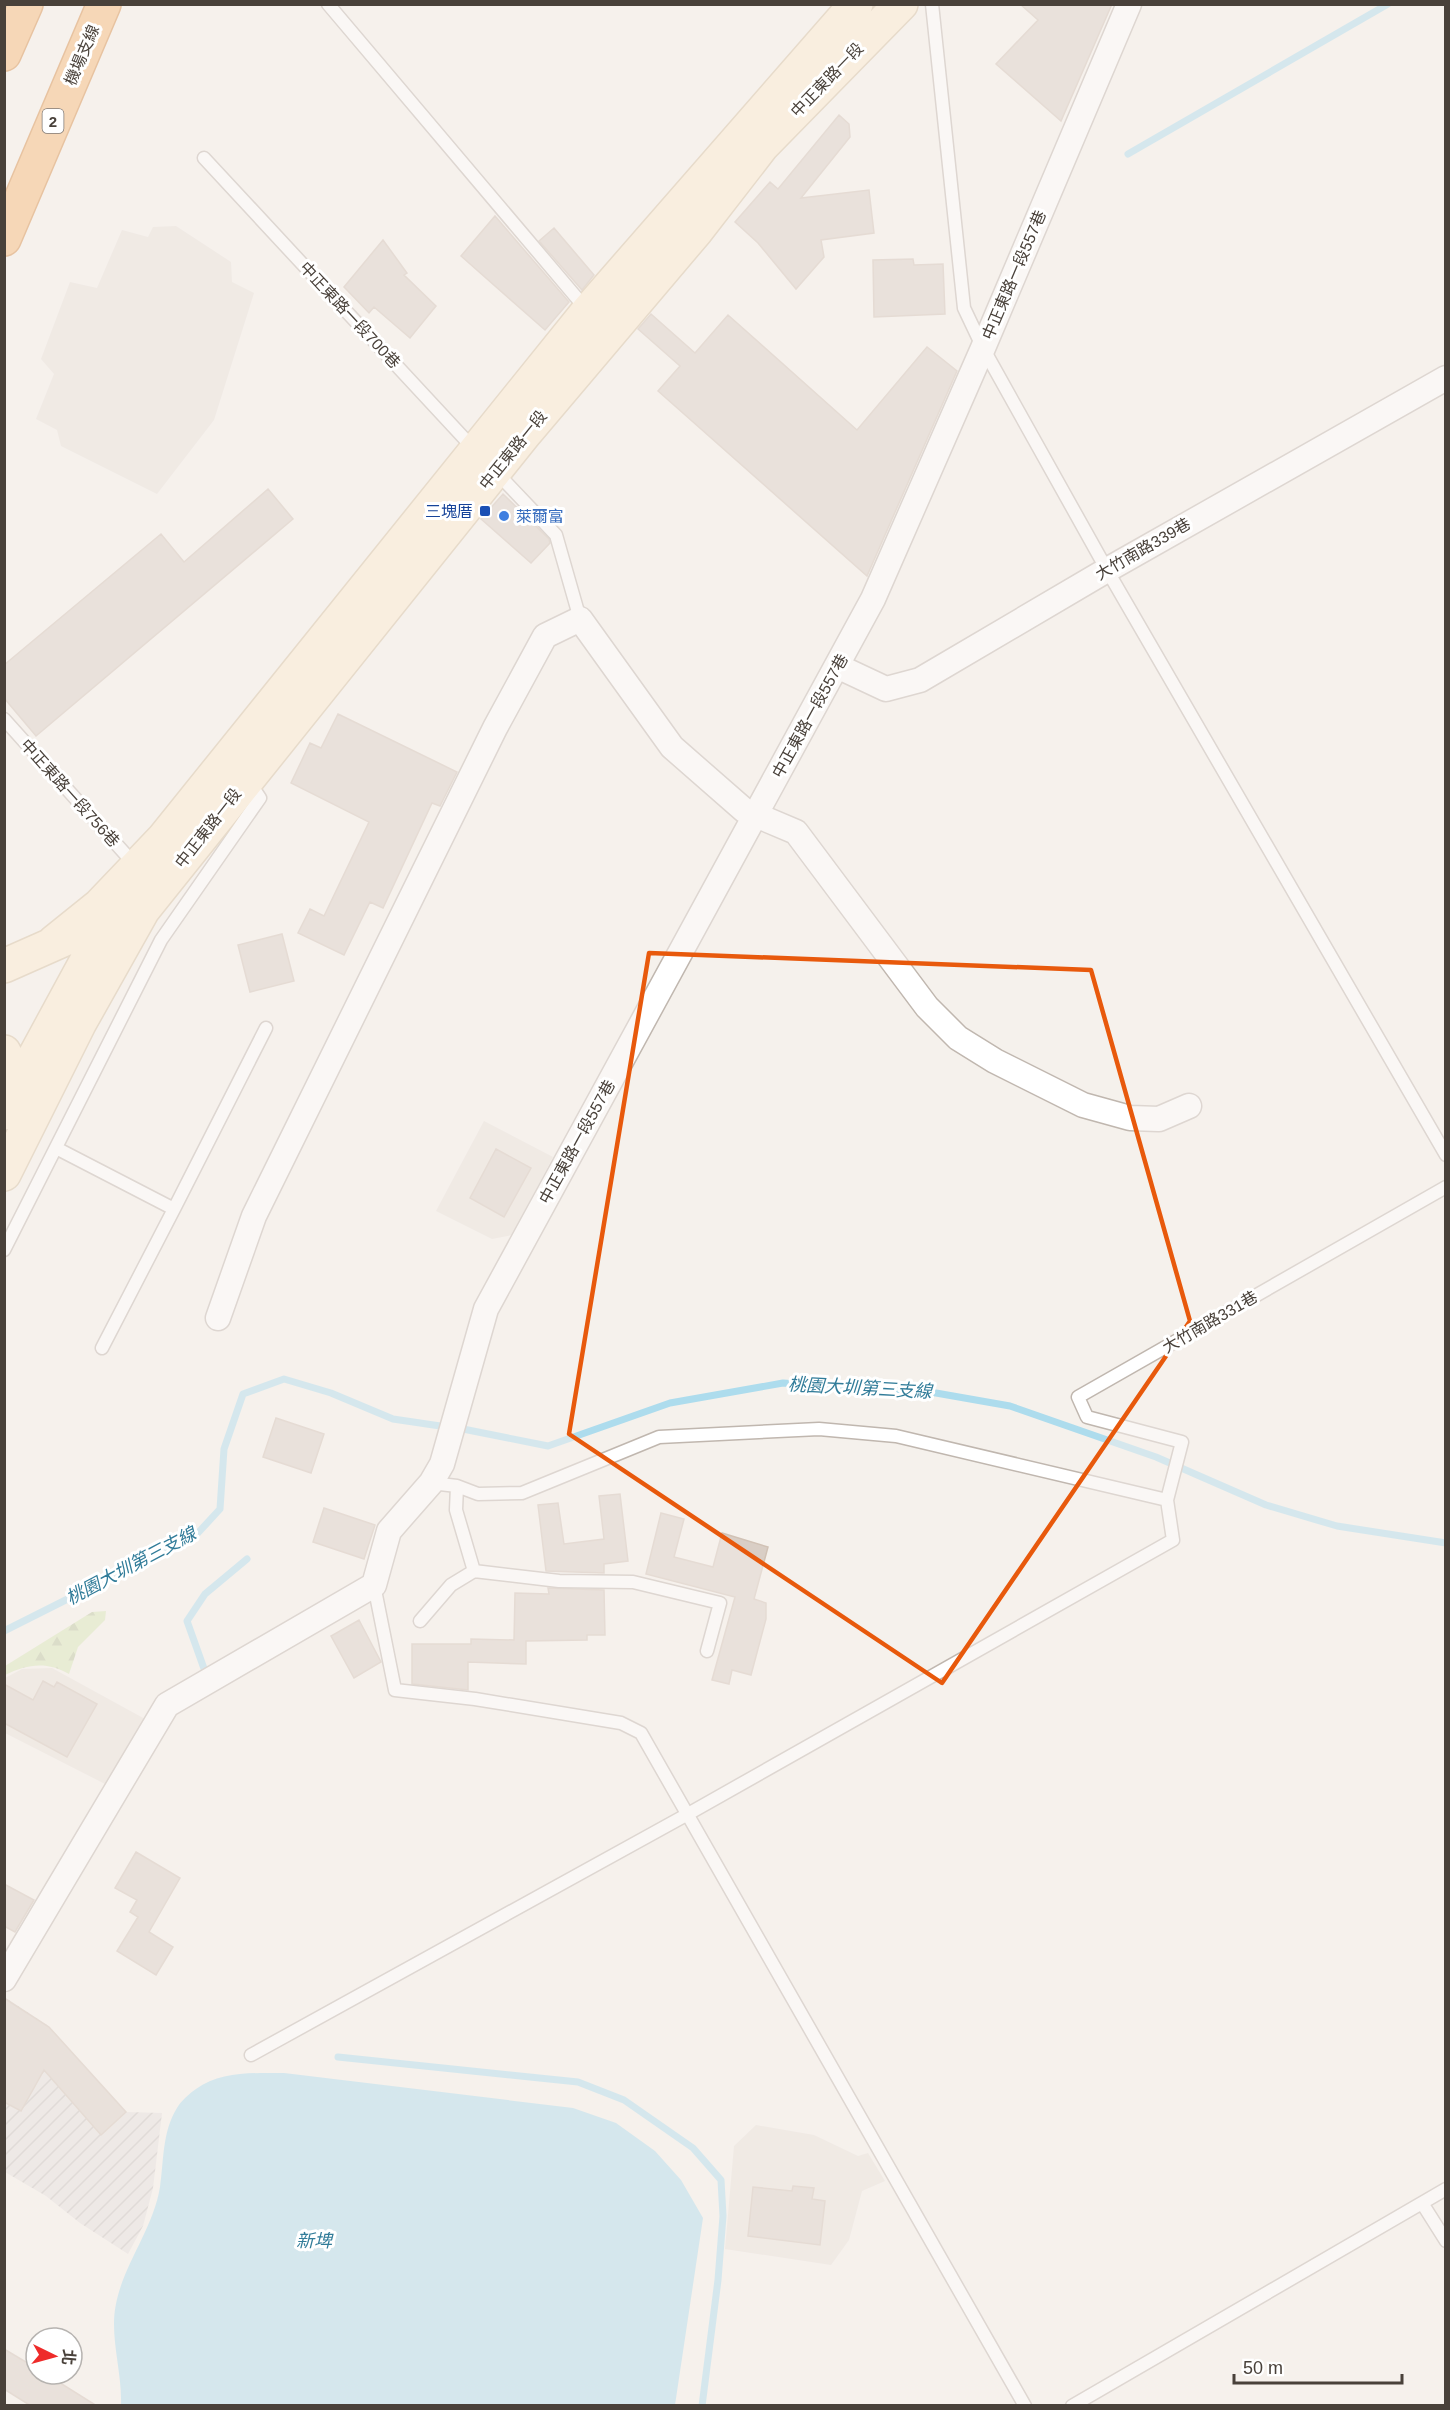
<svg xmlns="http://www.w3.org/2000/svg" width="1450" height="2410" viewBox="0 0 1450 2410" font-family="Helvetica,'Noto Sans TC',sans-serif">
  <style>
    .residential { fill: #e9e2da }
    .industrial { fill: url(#industrial-furrows) }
    .forest { fill: url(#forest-firs) }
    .water { fill: #addced }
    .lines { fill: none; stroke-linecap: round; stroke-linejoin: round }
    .stream { stroke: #addced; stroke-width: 7 }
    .building { fill: #d9cec5; stroke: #d1c2b5; stroke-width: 1.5 }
    .lane-casing { stroke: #c0b7af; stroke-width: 15 }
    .street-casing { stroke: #c0b7af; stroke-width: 27 }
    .secondary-casing { stroke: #d5c0a0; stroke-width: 36 }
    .highway-casing { stroke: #d68c45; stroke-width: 36 }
    .lane { stroke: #fff; stroke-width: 12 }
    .street { stroke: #fff; stroke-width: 24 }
    .secondary { stroke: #fcebcf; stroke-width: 33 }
    .highway { stroke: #f6b976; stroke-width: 33 }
    .marked { fill: none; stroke: #e8590c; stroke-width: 4.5; stroke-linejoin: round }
    .transit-dot { fill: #1a4fb4; stroke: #fff; stroke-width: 2 }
    .shop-dot { fill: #3f7fe0; stroke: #fff; stroke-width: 2 }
    .labels { text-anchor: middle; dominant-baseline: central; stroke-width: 6; stroke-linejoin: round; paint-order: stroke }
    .shield { fill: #fff; stroke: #807a75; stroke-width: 1.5 }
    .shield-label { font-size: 15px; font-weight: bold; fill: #49413a }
    .street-label { font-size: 16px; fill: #49413a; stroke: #fff }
    .transit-label { font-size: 16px; fill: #164399; stroke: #fff; text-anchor: end }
    .shop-label { font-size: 16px; fill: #366cbe; stroke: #fff; text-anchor: start }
    .water-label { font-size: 18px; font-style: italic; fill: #317c99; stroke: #fff }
  </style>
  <defs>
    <pattern id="industrial-furrows" width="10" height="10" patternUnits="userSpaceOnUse" patternTransform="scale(1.5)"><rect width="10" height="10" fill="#e5e0dd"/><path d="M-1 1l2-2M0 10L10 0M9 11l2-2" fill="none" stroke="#c6c1be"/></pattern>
    <pattern id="forest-firs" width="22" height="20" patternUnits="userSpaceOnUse" patternTransform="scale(1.5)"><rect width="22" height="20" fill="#d8e6b7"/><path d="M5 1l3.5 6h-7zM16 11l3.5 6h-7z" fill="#bbc69e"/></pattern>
  </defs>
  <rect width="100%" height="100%" fill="#f5f1ec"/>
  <path class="residential" d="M176,226L231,262L232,282L254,293L214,420L157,494L61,446L57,430L36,419L54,374L41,359L70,282L97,288L122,230L148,237L153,227Z
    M484,1121L553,1157L512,1235L492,1239L436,1211Z
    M52,1668L145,1719L107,1785L5,1733V1678L22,1669Z
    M756,2125L814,2135L858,2156L868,2153L885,2181L862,2191L849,2240L831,2265L725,2249L734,2146Z"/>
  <path class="industrial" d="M6,1998L47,2025L126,2112L162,2113L153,2188L143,2226L128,2254L80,2223L46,2196L5,2172Z"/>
  <path class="forest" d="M106,1611L105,1620L78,1647L69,1674C47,1661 27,1664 5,1675V1666L92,1612Z"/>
  <path class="water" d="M284,2073L573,2108L616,2123L655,2151L681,2180L703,2218L675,2405H121C122,2378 114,2351 114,2324C114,2274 152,2236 160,2187C164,2161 162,2132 177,2108C180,2102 190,2093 196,2089C221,2071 255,2073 284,2073Z"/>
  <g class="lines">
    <path class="stream" d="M1128,154L1388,4
      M458,1428L548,1446L670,1403L783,1383L936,1393L1010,1406L1156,1457L1266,1505L1337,1526L1446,1543
      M4,1631L197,1534L220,1509L224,1449L243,1394L284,1379L331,1393L393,1419L447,1427
      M207,1677L187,1621L205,1594L247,1559
      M338,2057L578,2082L624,2100L693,2148L721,2180L723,2216L718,2280L702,2406"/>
  </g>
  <path class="building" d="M1020,4H1112L1061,121L996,64L1038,20Z
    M839,115L849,124L850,137L801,198L869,190L874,233L821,240L824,257L796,289L758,243L735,222L770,182L778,189Z
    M495,216L569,302L545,330L461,256Z
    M554,228L594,275L582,290L539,241Z
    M383,240L407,273L404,275L436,306L410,338L374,307L369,313L344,287Z
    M913,259L914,265L943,264L945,314L874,317L873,260Z
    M651,314L695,353L728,315L857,430L927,347L957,371L867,576L658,391L680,366L638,329Z
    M268,489L293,519L36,736L4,698V665L161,534L184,562Z
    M503,494L549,539L550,543L531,563L481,519Z
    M338,714L457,772L440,806L432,803L383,908L370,902L344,955L298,933L310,909L324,916L369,822L291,783L310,743L321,748Z
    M282,934L294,981L250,992L238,945Z
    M496,1149L531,1168L504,1217L470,1198Z
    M276,1418L324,1434L311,1473L263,1457Z
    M620,1494L628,1561L604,1564V1573L546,1571L538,1505L558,1503L564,1544L604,1539L599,1496Z
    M324,1508L375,1525L364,1559L313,1542Z
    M661,1513L684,1519L674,1557L713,1567L722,1533L768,1547L754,1599L766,1603V1619L751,1675L732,1670L729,1684L712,1680L735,1597L646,1574Z
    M548,1588L604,1590L605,1635H587V1640L526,1641V1664L468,1662V1690L412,1684V1644H471V1639L514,1640L515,1593L549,1594Z
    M359,1620L381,1662L354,1678L331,1636Z
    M43,1681L54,1687L57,1682L97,1704L67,1757L4,1723V1684L33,1700Z
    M136,1852L180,1878L149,1932L173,1947L156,1975L117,1951L138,1917L130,1912L137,1900L115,1888Z
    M4,1884L34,1900L15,1932L4,1926Z
    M4,1998L49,2027L126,2112L101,2135L44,2070L21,2111L4,2102Z
    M793,2186L814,2188L812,2199L825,2201L820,2245L748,2236L753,2187L792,2191Z
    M4,2349L36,2368V2374H46L97,2406H31L4,2389Z"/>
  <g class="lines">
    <g class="lane-casing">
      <path id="lane" d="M328,4L587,310
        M932,4L964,308L983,348L1107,570L1446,1155
        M204,158L474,449
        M497,473L556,535L580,619
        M4,719L136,866
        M56,1148L174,1209L102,1348
        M174,1209L266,1028
        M4,1250L161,940L260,798L248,780
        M1167,1500L1182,1442L1087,1417L1078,1397L1446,1187
        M474,1571L559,1581L633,1582L720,1603L707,1651
        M374,1585L395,1690L475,1699L621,1723L641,1733L1025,2406
        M420,1621L451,1585L474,1571L456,1510L457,1486
        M251,2055L688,1814L1173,1540L1167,1500L896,1436L819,1429L659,1437L522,1493L478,1494L457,1486L431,1483
        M1422,2203L1446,2241
        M1072,2406L1446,2189"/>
    </g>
    <g class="street-casing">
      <path id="street" d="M837,666L886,689L920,680L1107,570L1446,378
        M218,1318L254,1216L495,728L545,636L580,619L672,747L744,810L796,832L927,1007L958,1038L995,1061L1083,1105L1130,1118L1159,1119L1189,1106
        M4,1979L167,1705L374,1585L389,1531L431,1483L442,1464L486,1309L873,599L983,348L1129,4"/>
    </g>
    <g class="secondary-casing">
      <path id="secondary" d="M54,942L100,905L163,839L588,311L856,4
        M4,966L74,935
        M4,1052L27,1097
        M4,1113L107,923L130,898
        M4,1174L79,1024L143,910L526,432L697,230L762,146L901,4"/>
    </g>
    <g class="highway-casing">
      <path id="highway" d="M4,54L26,4
        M4,239L104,4"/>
    </g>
    <use href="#lane" class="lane"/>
    <use href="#street" class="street"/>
    <use href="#secondary" class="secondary"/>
    <use href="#highway" class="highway"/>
  </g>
  <path d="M0 0H1450V2410H0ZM649,953L1091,970L1190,1321L942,1683L569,1434Z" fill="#f5f1ec" fill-opacity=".55" fill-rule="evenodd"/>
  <path class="marked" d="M649,953L1091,970L1190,1321L942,1683L569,1434Z"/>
  <rect class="transit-dot" x="479" y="505" width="12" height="12" rx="3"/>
  <circle class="shop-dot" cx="504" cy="516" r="6"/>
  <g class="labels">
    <rect class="shield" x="42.5" y="109" width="21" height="24" rx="4.5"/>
    <g class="shield-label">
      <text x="53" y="121">2</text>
    </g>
    <g class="street-label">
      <text transform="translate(82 55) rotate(-67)">機場支線</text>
      <text transform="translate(827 80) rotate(-46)">中正東路一段</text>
      <text transform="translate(1014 275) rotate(-67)">中正東路一段557巷</text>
      <text transform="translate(350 315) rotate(47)">中正東路一段700巷</text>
      <text transform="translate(513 450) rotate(-51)">中正東路一段</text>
      <text transform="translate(1143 549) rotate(-30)">大竹南路339巷</text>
      <text transform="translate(810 716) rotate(-61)">中正東路一段557巷</text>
      <text transform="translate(70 793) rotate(48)">中正東路一段756巷</text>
      <text transform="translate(208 828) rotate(-52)">中正東路一段</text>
      <text transform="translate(577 1142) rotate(-61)">中正東路一段557巷</text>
      <text transform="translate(1210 1322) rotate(-30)">大竹南路331巷</text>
    </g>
    <g class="transit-label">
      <text x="473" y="511">三塊厝</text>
    </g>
    <g class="shop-label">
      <text x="516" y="516">萊爾富</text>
    </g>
    <g class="water-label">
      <text transform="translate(860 1388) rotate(3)">桃園大圳第三支線</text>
      <text transform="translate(131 1566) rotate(-28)">桃園大圳第三支線</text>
      <text x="314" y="2241">新埤</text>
    </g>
  </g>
  <rect width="1450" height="2410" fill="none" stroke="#49413a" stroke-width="12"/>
  <g transform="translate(54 2356) rotate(95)"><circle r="28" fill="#ffffff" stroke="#b6b3b0" stroke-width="1.5"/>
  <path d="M0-4.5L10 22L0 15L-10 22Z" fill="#ee2b2a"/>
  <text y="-9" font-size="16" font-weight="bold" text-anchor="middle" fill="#49413a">北</text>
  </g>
  <path d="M1234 2374v9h168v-9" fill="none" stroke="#49413a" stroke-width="3"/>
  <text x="1243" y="2374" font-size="18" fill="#49413a" stroke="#ffffff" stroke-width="4.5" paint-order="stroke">50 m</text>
</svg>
